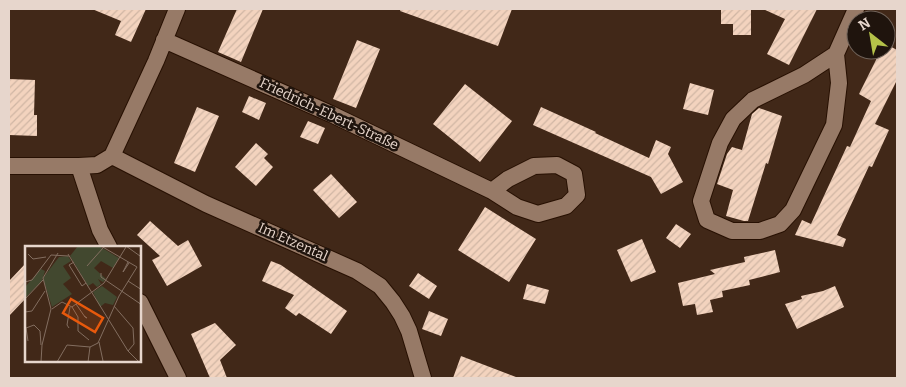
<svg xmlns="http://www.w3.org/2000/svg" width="906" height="387" viewBox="0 0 906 387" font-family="Bitter,serif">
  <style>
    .building { fill: url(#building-hatch) }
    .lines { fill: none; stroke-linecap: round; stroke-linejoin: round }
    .minor-casing { stroke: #271002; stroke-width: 18 }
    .minor { stroke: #977a67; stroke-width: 16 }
    .labels { text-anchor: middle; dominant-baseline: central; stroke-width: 5; stroke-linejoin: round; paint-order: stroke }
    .street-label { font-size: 14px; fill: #e7d6cc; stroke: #1f140d }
    .inset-road { fill: none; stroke: #836e60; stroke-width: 1 }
    .view { fill: #e8590c; fill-opacity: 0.15; stroke: #e8590c; stroke-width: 2.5 }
    .inset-edge { fill: none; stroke: #e7d6cc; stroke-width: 2.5 }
  </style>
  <defs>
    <pattern id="building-hatch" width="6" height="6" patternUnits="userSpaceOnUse" patternTransform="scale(1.25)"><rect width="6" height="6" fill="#f3d3be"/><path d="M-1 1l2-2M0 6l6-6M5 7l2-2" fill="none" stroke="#d0b6a4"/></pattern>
  </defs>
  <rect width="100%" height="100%" fill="#412818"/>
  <path class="building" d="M92,9H146L131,42L115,35L121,21Z
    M237,9H263L241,62L218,52Z
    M401,9H512L498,46L400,11Z
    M721,9H751V35H733V24H721Z
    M763,9H817L789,65L767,54L785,19Z
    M357,40L380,49L356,108L333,99Z
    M886,44L897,50V80L875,124L889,130L872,167L869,166L837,235L846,239L843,247L795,235L802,220L811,224L847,146L850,147L871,101L859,94L881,50H886Z
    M9,79L35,80L34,115H37V136L9,135Z
    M690,83L714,90L708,115L683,109Z
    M465,84L512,121L480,162L433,124Z
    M249,96L266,103L259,120L242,112Z
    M197,107L219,116L195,172L174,163Z
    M541,107L596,132L595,133L649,158L656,140L671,147L668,154L683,182L661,194L651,177L533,125Z
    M759,108L782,116L768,164L766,163L748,221H744L726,216L733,190L717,184L727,154L732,147L742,150L752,114Z
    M308,121L325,128L318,144L300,137Z
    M256,143L268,154L264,158L273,167L256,186L235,167Z
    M331,174L357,202L339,218L313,190Z
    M485,207L536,239L509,282L458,250Z
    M150,221L178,246L188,240L202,266L167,286L152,260L160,256L137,235Z
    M676,224L691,234L680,248L666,238Z
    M642,239L656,272L631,282L617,250Z
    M775,250L780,272L749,280L750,285L722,291L723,297L710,300L713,312L697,315L695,304L683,306L678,283L715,274L710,270L745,262L744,257Z
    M271,261L281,265L347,311L331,334L299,313L296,316L285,308L294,295L262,281Z
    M26,263V298L9,316V281Z
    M418,273L437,286L429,299L409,286Z
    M527,284L549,290L545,304L523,299Z
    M835,286L844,307L797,329L785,304L802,299L801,296L823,291Z
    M429,311L448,319L441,336L422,329Z
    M215,323L236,345L220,360L227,378H210L191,334Z
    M461,356L516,377L515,378H453Z"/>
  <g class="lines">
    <g class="minor-casing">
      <path id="minor" d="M164,40L331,114L492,191L517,207L538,214L566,206L577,195L574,174L557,165L534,166L508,179L492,191
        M836,54L839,83L834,125L793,210L780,224L760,231H732L707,220L701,201L720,143L733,119L753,100L804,75Z
        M836,54L856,9
        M112,156L206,204L357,271L380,286L393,302L402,316L409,331L423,378
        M9,166H79L97,165L112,156L156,61L177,9
        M79,166L100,230L109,247
        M140,302L178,378"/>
    </g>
    <use href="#minor" class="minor"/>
  </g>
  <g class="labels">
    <g class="street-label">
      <text transform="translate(329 114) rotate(25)">Friedrich-Ebert-Straße</text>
      <text transform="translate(293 242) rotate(24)">Im Etzental</text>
    </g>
  </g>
  <g transform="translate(25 246)">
    <rect width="116" height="116" fill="#412818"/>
    <path d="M53,0H74L94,12L88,22L76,15L69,22L81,33L78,36L73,33L76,38L72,41L68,37L63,40L45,10ZM43,10L46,15L38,20L46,32L38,38L47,48L27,61L18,32L34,11ZM16,23L20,25L17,35L0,52V41ZM77,40L92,51L88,59L80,57L75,61L68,46Z" fill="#42482f"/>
    <path class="inset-road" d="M101,0L115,10M3,8L8,13L21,11M43,8L103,105L114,116M26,9L44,10M49,16L44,19L57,40L61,37M103,16L98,26L104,17M62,20L78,2M76,27V31L117,59M103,35L117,44M0,36L7,34L26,9M0,53L18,34M51,58L60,71L62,72L59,70M89,60L108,82L109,98L103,105M47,61L53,71V85L64,94M27,63L37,56L47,61L79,37L101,1M0,66L7,65L20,45M44,82L42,79L45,61M3,95L1,82L9,79L15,85L16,99M74,96L78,115M16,116L17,99L26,63L18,32L33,7M32,116L42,99L65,101L73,97L94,50L112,21L76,0M63,116L65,101"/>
    <path class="view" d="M46,53L78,72L70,86L38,67Z"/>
    <rect width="116" height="116" class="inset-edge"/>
  </g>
  <rect width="906" height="387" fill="none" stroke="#e7d6cc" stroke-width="20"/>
  <g transform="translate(871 35) rotate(329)"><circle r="24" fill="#1f140d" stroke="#6f6259"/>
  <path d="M0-4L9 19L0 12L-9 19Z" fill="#b5c249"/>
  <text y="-8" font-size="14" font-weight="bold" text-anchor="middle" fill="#e7d6cc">N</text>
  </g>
</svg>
